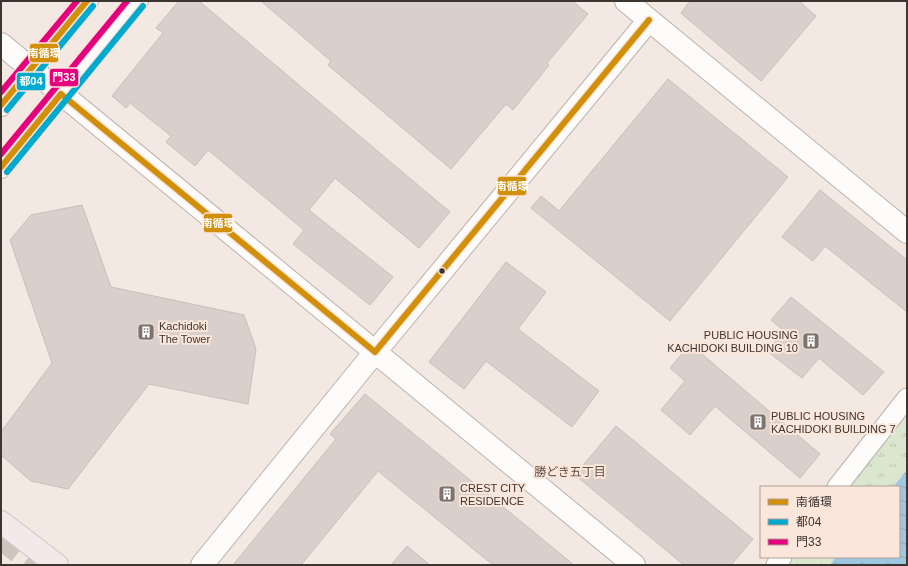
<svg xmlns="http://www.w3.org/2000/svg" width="908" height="566" viewBox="0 0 908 566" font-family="Helvetica,'Noto Sans JP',sans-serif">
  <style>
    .park { fill: url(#park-tufts) }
    .water { fill: url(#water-ripples) }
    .building { fill: #dad0cb; stroke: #c7bfba }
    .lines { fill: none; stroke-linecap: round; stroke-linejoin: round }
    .primary-tunnel { stroke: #cfc4be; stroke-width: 22; stroke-dasharray: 22 11; stroke-linecap: butt }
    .street-casing { stroke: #bab2ad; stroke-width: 21 }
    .secondary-casing { stroke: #bab2ad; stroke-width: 24 }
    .primary-casing { stroke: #ccc7c3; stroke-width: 24 }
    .street { stroke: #fdfcfb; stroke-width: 19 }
    .secondary { stroke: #fdfcfb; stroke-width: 22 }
    .primary { stroke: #f3e8ea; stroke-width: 22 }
    .bus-1-casing { stroke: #fbe6db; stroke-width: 9 }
    .bus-2-casing { stroke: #fbe6db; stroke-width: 9 }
    .bus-3-casing { stroke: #fbe6db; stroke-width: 9 }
    .bus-1 { stroke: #d28f0a; stroke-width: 6 }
    .bus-2 { stroke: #00a9ce; stroke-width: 6 }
    .bus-3 { stroke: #e5007d; stroke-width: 6 }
    .bus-dot { fill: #3c3530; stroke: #fbe6db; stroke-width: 1.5 }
    .labels { text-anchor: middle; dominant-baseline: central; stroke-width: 4; stroke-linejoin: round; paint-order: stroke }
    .poi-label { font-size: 11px; fill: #3c3530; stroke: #fbe6db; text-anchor: start }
    .neighbourhood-label { font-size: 12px; fill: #604f45; stroke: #fbe6db }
    .line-badge { stroke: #fbe6db; stroke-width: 1.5 }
    .badge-label { font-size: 11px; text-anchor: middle; font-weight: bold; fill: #fff }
  </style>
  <defs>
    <pattern id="park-tufts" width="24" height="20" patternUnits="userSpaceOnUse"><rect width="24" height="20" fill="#dae6cd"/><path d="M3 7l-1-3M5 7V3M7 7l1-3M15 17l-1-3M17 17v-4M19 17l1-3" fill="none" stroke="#bcc6b0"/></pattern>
    <pattern id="water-ripples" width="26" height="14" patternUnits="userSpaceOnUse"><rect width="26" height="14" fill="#9dc8e2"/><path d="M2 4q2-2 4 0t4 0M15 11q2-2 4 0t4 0" fill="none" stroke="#88acc2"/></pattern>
  </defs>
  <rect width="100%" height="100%" fill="#f4e8e2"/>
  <path class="park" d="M907,414V470L893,487H848Z
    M791,557H836L830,565H785Z"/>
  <path class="water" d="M907,470V565H830L836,557H899V487H893Z"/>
  <path class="building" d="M179,1H199L450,212L419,248L335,178L309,210L393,277L370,305L293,244L304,230L208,150L195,166L166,142L171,136L130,103L126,108L112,96L163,33L156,28Z
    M261,1H572L588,14L547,63L549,65L513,110L506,104L451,169L328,65L331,61Z
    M690,1H799L816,16L761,81L681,13Z
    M668,79L788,177L670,321L531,208L541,196L559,211Z
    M820,190L907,260V312L825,246L813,261L782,237Z
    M82,205L111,287L244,315L256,349L248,404L149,384L68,489L31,481L1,455V432L52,363L10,240L31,215Z
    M506,262L546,292L518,329L599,391L572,427L486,361L464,389L429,362Z
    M791,297L884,372L863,395L819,358L802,378L767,351L784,331L771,320Z
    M690,344L820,454L800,478L715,406L690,435L661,410L685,381L670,368Z
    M365,394L513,515L574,565H493L378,471L301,565H233L336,439L330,434Z
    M616,426L753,539L731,565H684L575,475Z
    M407,546L430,565H391Z"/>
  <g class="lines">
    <path class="primary-tunnel" d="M1,539L34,565"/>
    <g class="street-casing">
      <path id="street" d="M837,487L907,398
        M776,565L782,557"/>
    </g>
    <g class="secondary-casing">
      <path id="secondary" d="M626,1L907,232
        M1,44L634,565
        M1,105L87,1
        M1,167L137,1
        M202,565L375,352L649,20"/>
    </g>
    <g class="primary-casing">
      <path id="primary" d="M1,522L57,565"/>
    </g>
    <use href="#street" class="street"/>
    <use href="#secondary" class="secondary"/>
    <use href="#primary" class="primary"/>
    <g class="bus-1-casing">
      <path id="bus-1" d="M61,94L375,352
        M1,105L87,1
        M1,167L61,94
        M375,352L649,20"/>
    </g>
    <g class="bus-2-casing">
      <path id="bus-2" d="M7,110L93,6
        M7,172L143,6"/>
    </g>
    <g class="bus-3-casing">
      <path id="bus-3" d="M1,92L77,1
        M1,154L127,1"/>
    </g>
    <use href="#bus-1" class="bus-1"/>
    <use href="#bus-2" class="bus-2"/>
    <use href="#bus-3" class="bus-3"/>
  </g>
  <defs>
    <g id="building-square" transform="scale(0.9)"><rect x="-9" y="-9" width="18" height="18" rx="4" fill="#7c746e" stroke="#fbe6db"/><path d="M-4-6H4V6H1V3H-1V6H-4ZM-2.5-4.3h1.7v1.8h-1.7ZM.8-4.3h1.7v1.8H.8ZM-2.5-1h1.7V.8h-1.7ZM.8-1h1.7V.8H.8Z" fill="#fff"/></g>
  </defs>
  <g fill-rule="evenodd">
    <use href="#building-square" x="146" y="332"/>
    <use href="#building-square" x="811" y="341"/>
    <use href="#building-square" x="758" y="422"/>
    <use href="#building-square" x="447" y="494"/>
  </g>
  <circle class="bus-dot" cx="442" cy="271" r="3.5"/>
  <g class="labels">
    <g class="poi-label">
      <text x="159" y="326">Kachidoki<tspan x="159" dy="13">The Tower</tspan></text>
      <text x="798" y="335" text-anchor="end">PUBLIC HOUSING<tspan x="798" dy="13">KACHIDOKI BUILDING 10</tspan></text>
      <text x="771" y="416">PUBLIC HOUSING<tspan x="771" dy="13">KACHIDOKI BUILDING 7</tspan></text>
      <text x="460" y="488">CREST CITY<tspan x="460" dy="13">RESIDENCE</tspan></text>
    </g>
    <g class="neighbourhood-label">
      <text x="570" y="472">勝どき五丁目</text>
    </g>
  </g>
  <g class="line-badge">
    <rect x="29" y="43" width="30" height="20" rx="4" fill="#d28f0a"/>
    <rect x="49" y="68" width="30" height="19" rx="4" fill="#e5007d"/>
    <rect x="16" y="72" width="30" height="19" rx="4" fill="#00a9ce"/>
    <rect x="497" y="176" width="30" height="20" rx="4" fill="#d28f0a"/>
    <rect x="203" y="213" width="30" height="20" rx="4" fill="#d28f0a"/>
  </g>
  <g class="badge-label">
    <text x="44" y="57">南循環</text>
    <text x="64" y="81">門33</text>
    <text x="31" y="85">都04</text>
    <text x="512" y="190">南循環</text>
    <text x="218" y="227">南循環</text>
  </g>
  <rect width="908" height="566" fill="none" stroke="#3c3530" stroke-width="4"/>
  <rect x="760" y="486" width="140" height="72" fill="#fbe6db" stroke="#af9f97"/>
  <rect x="768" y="499" width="20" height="6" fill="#d28f0a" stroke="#af9f97"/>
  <text x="796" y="506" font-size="12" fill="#3c3530">南循環</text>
  <rect x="768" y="519" width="20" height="6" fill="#00a9ce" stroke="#af9f97"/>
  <text x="796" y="526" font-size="12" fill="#3c3530">都04</text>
  <rect x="768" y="539" width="20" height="6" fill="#e5007d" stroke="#af9f97"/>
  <text x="796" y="546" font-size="12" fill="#3c3530">門33</text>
</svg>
